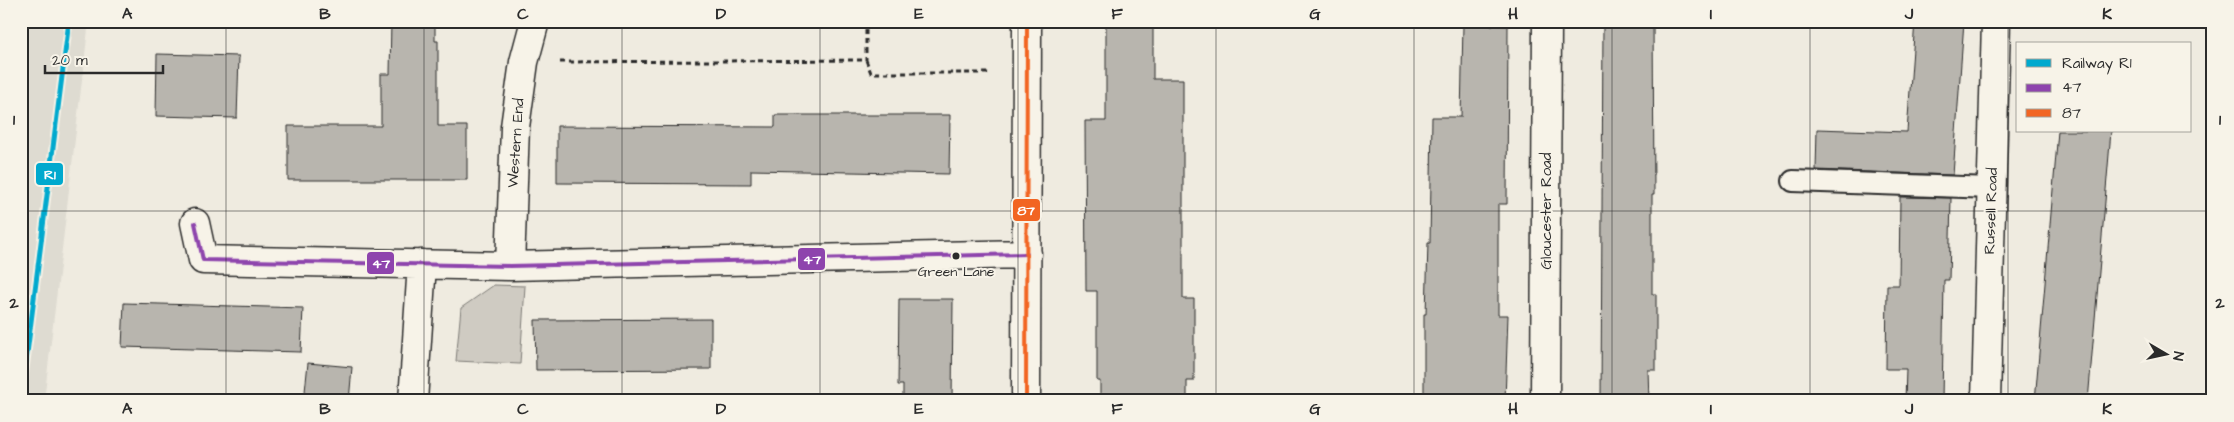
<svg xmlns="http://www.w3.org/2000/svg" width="2234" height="422" viewBox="0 0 2234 422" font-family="'Architects Daughter',sans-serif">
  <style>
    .built { fill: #dedbd1 }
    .green { fill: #cfcbc2; stroke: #7d7b76 }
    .building { fill: #b8b5ae; stroke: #2b2b2b }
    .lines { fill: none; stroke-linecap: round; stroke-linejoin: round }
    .lane-casing { stroke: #2b2b2b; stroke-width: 24 }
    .street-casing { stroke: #2b2b2b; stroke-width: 31 }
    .path { stroke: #2b2b2b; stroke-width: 3; stroke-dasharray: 5 4; stroke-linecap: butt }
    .lane { stroke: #f7f3e8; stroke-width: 20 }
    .street { stroke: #f7f3e8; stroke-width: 28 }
    .bus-1-casing { stroke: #f7f3e8; stroke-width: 8 }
    .bus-2-casing { stroke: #f7f3e8; stroke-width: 8 }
    .bus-1 { stroke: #8e44ad; stroke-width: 4 }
    .bus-2 { stroke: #f26522; stroke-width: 4 }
    .rail-1-casing { stroke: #f7f3e8; stroke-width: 9 }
    .rail-1 { stroke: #00a9ce; stroke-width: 5 }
    .grid { fill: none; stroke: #2b2b2b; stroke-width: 1; stroke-opacity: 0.55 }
    .bus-dot { fill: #2b2b2b; stroke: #f7f3e8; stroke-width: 2 }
    .labels { text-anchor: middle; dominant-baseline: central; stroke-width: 4; stroke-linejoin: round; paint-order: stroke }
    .bus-label { font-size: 14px; fill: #2b2b2b; stroke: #f7f3e8 }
    .street-label { font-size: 15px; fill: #2b2b2b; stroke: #f7f3e8 }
    .line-badge { stroke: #f7f3e8; stroke-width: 2 }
    .badge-label { font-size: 14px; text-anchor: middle; font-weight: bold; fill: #fff }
    .neatline { fill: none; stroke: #2b2b2b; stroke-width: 2 }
    .grid-label { font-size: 16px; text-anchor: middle; font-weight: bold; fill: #2b2b2b }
  </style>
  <rect width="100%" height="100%" fill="#efebe0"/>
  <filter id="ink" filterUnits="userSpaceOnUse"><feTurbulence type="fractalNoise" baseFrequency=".02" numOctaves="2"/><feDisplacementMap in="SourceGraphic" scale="10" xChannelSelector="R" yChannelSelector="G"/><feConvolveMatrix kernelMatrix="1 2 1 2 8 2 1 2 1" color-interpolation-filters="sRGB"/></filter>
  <g filter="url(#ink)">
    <path class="built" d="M25,21H89L44,401H21V48Z"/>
    <path class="green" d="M494,285L525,286L520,364L456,361L461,308Z"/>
    <path class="building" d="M391,21H435V41H438V126H467V180H288V126H381V74H390Z
      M1106,21H1153V79H1183V299H1194V381H1187V401H1100V381H1097V291H1086L1085,121H1106Z
      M1653,21L1654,195H1652V294H1656V370H1648L1649,401H1601L1603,22Z
      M1915,21H1964L1953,175L1816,170L1817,129L1907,132Z
      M1463,25L1508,26L1507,204H1498V315H1508L1505,401H1424V314H1426L1428,243H1430L1432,117H1461Z
      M157,54L239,56L237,118L156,116Z
      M775,115H950L949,174L751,170V184L557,183V126L775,127Z
      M2058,131H2111L2088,401H2035Z
      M1900,197L1951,198L1949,280H1944L1942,401H1905L1906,369H1886L1887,285H1899Z
      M899,299H953L952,401H903V385H898Z
      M124,303L303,308L301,352L122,347Z
      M711,319V369L536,370L535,320Z
      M308,363L352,367L349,401H304Z"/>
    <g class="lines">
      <g class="lane-casing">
        <path id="lane" d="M1793,181L1992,188"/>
      </g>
      <g class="street-casing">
        <path id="street" d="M195,223L203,260L510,266L1027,254
          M510,266L515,127L524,62L535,21
          M413,401L422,264
          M1026,401L1027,21
          M1545,401L1547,21
          M1986,401L1996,21"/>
      </g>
      <path class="path" d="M866,21V60
        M560,62L866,60L871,73H992"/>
      <use href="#lane" class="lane"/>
      <use href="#street" class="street"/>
      <g class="bus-1-casing">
        <path id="bus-1" d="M195,223L203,260L510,266L1027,254"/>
      </g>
      <g class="bus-2-casing">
        <path id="bus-2" d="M1026,400L1027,21"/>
      </g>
      <use href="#bus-1" class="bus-1"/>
      <use href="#bus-2" class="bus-2"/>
      <g class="rail-1-casing">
        <path id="rail-1" d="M21,401L69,21"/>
      </g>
      <use href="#rail-1" class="rail-1"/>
    </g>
  </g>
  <path class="grid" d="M226,21V401M424,21V401M622,21V401M820,21V401M1018,21V401M1216,21V401M1414,21V401M1612,21V401M1810,21V401M2008,21V401M21,211H2213"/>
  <circle class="bus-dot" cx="956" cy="256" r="4.5"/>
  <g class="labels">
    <g class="bus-label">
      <text x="956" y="272">Green Lane</text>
    </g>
    <g class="street-label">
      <text transform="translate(516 143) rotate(-86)">Western End</text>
      <text transform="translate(1546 211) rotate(-90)">Gloucester Road</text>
      <text transform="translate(1991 211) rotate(-88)">Russell Road</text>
    </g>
  </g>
  <g class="line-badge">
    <rect x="35" y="162" width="29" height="24" rx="5" fill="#00a9ce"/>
    <rect x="1012" y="198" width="29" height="24" rx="5" fill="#f26522"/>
    <rect x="797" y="247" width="29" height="24" rx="5" fill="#8e44ad"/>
    <rect x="366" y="251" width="29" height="24" rx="5" fill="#8e44ad"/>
  </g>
  <g class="badge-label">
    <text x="50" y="179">R1</text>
    <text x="1026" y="215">87</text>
    <text x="812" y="264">47</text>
    <text x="381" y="268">47</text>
  </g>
  <rect width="2234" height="422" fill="none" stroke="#f7f3e8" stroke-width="55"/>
  <rect x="2016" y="42" width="175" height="90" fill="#f7f3e8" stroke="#a5a39c"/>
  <rect x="2026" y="59" width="25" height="8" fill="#00a9ce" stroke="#a5a39c"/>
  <text x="2062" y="68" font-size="15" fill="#2b2b2b">Railway R1</text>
  <rect x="2026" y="84" width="25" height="8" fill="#8e44ad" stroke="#a5a39c"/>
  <text x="2062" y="92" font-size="15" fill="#2b2b2b">47</text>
  <rect x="2026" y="109" width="25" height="8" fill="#f26522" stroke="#a5a39c"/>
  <text x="2062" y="118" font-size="15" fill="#2b2b2b">87</text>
  <g transform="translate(2166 354) rotate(99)" stroke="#f7f3e8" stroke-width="4" paint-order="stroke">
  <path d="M0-4L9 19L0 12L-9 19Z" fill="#2b2b2b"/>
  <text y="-8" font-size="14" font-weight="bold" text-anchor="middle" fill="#2b2b2b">N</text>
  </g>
  <path d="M45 65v8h118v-8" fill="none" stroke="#2b2b2b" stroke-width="2.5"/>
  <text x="52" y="65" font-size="15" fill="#2b2b2b" stroke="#f7f3e8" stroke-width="4" paint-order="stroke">20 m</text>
  <rect x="28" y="28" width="2178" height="366" class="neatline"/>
  <g class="grid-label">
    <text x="127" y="19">A</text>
    <text x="325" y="19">B</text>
    <text x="523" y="19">C</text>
    <text x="721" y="19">D</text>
    <text x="919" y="19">E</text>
    <text x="1117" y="19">F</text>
    <text x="1315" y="19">G</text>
    <text x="1513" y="19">H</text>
    <text x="1711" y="19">I</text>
    <text x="1909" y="19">J</text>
    <text x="2107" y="19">K</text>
    <text x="14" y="125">1</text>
    <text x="2220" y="125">1</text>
    <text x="14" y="308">2</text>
    <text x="2220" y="308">2</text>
    <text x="127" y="414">A</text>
    <text x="325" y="414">B</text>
    <text x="523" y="414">C</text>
    <text x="721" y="414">D</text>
    <text x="919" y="414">E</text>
    <text x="1117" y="414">F</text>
    <text x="1315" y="414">G</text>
    <text x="1513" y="414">H</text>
    <text x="1711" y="414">I</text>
    <text x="1909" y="414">J</text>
    <text x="2107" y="414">K</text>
  </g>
</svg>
